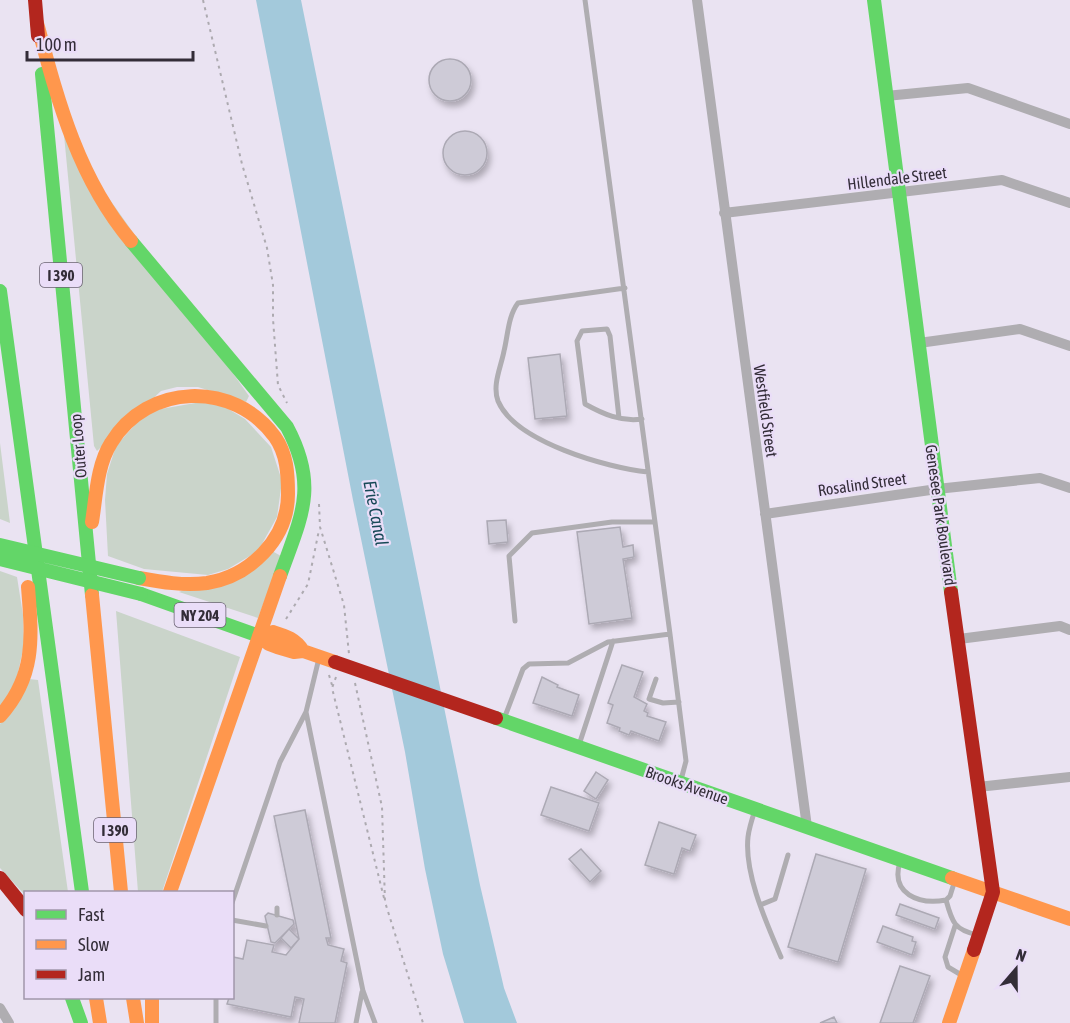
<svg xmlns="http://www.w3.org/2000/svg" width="1070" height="1023" viewBox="0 0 1070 1023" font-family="'Asap Condensed',sans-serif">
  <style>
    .green { fill: #cad4ca }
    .water { fill: #a3c9db }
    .building { fill: #cecbd7; stroke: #aca9b4; stroke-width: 1.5; filter: url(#shadow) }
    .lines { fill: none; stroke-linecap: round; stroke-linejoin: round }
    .path { stroke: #adaab0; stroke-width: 2; stroke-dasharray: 3 4.5; stroke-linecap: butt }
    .lane { stroke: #afadb1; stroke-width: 5 }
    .street { stroke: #afadb1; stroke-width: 10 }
    .fast { stroke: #63d668; stroke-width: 14 }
    .slow { stroke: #ff974d; stroke-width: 14 }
    .jam { stroke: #b3261e; stroke-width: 14 }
    .fast-bridge { stroke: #63d668; stroke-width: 14 }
    .jam-bridge { stroke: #b3261e; stroke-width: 14 }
    .labels { text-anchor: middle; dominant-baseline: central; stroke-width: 4.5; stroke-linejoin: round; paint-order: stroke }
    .shield { fill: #eaddf8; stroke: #6a6272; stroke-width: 1.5 }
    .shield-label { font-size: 15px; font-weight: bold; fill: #332d38 }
    .street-label { font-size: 16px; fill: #332d38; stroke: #eaddf8 }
    .water-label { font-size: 18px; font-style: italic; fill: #174957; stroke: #eaddf8 }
  </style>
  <defs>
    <filter id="shadow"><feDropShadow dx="3" dy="5" stdDeviation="3" flood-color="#0004"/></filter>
  </defs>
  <rect width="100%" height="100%" fill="#eae3f2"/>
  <path class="green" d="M64,135L249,396L246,402L198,387H177L161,391L97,451L94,446Z
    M201,402L225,407L245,419L271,447L282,481L277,517L258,551L228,569L208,575L144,569L108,556L105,500L107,474L116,446L139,420L155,410Z
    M0,443L10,523L0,519Z
    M272,551L281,556L258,618L179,592Z
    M0,571L17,577L23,615L24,645L16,682L0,707Z
    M116,611L240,657L162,892H138Z
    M29,679L38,680L68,892H26L25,895L0,868V724Z"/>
  <path class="water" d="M256,0H301L480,885L504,988L517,1023H464L443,954L425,869L405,752L353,500Z"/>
  <path class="building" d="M429 80a21 21 0 1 1 42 0a21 21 0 1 1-42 0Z
    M443 153a22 22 0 1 1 44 0a22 22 0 1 1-44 0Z
    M560,354L567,416L535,419L528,358Z
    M506,520L508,542L489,544L487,521Z
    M620,527L623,547L633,545L634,557L623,559L632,618L589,624L577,532Z
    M622,665L643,672L634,697L647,704L644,711L648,713L647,716L666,722L659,741L631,731L629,735L619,731L620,728L607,723L613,705L608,703Z
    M542,677L558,685L557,687L579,695L572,716L533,703Z
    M596,772L608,780L596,799L584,791Z
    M551,787L599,803L589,831L541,815Z
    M305,810L331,938H326L328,945L344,949L341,961L347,963L335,1023H299L304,999L295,997L291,1017L227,1004L229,998H232L233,957L243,959L247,940L274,945L272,952L286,955L299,939L274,816Z
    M659,822L696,835L690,851L682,848L674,874L645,865Z
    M581,849L601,871L590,882L569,859Z
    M816,854L866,869L838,962L788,947Z
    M900,904L939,918L935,929L896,915Z
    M268,913L293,920L294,924L275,943L271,942L265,916Z
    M883,926L913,937L912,941L916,942L912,955L877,942Z
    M289,929L299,939L291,948L281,938Z
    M900,966L930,976L913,1023H880Z
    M834,1017L837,1023H820Z"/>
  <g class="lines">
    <path class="path" d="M203,0L242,164L267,248L273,285V319L278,385L287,403
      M319,504L320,527L344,605L349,654
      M286,619L308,584L319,530
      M329,675L332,685
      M336,677L332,688L384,898
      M355,683L382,807L385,902L423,1023"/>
    <path class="lane" d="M585,0L670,634
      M625,288L518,303C508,316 508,335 504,351C501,367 492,385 498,401C515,442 608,468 648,472
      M619,418L610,336L607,329L582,331L577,341L585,404C603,414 621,422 642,419
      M515,621L509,556L532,533L612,522H655
      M656,679L649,699L663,703L679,702
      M306,712L363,991L375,1023
      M504,719L523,669L529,664L568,663L608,642L670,634L686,761L681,780
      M579,745L613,641
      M755,810C752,819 749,828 748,837C744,874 767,924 781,957
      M900,862C890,894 919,905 946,900L950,896L955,880
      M946,900C952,922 954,930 978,935
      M232,903L280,762L306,712L319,658
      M760,905L775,899L788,855
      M277,908V915
      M232,920L266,926
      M955,926L945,957L948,967L963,976
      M216,1023V998
      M356,1023L362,992"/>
    <path class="street" d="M697,0L807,827
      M886,96L968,88L1070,124
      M724,213L1002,180L1070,203
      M919,343L1020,329L1070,346
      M765,514L937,489L1040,478L1070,488
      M959,639L1060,626L1070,630
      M978,787L1070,777
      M0,1008L9,1023"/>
    <path class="fast" d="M874,0L951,592
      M42,74L92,595
      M131,241L287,427C319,487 301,517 280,576
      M0,291L82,892
      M141,594L259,636
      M496,718L952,878
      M72,998L81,1023"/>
    <path class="slow" d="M37,23C58,101 78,178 131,241
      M92,522C96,497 97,465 111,443C147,383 234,380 275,437C287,454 288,474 288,494C288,539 250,576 207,583C184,586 161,582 139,578
      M92,595L121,892
      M259,636L269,644L277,647L294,652L303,651L335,662
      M262,637L273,632C286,636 296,639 303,651
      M0,716C36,676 32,637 28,587
      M952,878L1070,919
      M170,892L280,576
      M96,998L100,1023
      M133,998L137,1023
      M152,998V1023
      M949,1023L974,950"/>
    <path class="jam" d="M35,0L38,36
      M951,592L993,892L974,950
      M0,878L26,910"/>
    <path class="fast-bridge" d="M0,545L139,578
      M0,559L141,594"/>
    <path class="jam-bridge" d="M335,662L496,718"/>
  </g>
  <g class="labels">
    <g class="shield">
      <rect x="40" y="263" width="42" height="24" rx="4.5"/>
      <rect x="174.5" y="603" width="51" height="24" rx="4.5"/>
      <rect x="94" y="818" width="42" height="24" rx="4.5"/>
    </g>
    <g class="shield-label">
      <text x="61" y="275">I 390</text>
      <text x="200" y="615">NY 204</text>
      <text x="115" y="830">I 390</text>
    </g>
    <g class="street-label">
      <text transform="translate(897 178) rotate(-7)">Hillendale Street</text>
      <text transform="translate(766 411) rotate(82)">Westfield Street</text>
      <text transform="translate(78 446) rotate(-95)">Outer Loop</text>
      <text transform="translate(862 484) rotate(-8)">Rosalind Street</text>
      <text transform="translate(941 515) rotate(82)">Genesee Park Boulevard</text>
      <text transform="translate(687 785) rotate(19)">Brooks Avenue</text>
    </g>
    <g class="water-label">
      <text transform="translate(376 513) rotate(79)">Erie Canal</text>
    </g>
  </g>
  <rect x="24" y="891" width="210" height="108" fill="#eaddf8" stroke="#a197ab" stroke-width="1.5"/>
  <rect x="36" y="910" width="30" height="9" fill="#63d668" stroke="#a197ab" stroke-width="1.5"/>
  <text x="78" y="921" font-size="18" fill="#332d38">Fast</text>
  <rect x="36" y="940" width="30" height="9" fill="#ff974d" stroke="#a197ab" stroke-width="1.5"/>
  <text x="78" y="951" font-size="18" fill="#332d38">Slow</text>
  <rect x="36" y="970" width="30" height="9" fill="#b3261e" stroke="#a197ab" stroke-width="1.5"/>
  <text x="78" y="981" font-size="18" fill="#332d38">Jam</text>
  <g transform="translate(1016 969) rotate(20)" stroke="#eaddf8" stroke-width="4.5" paint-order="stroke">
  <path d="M0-4.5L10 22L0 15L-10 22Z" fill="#332d38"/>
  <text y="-9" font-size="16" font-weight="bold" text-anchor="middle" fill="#332d38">N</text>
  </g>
  <path d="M27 51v9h166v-9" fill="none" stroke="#332d38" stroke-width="3"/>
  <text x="36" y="51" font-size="18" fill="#332d38" stroke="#eaddf8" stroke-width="4.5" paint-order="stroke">100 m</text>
</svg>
